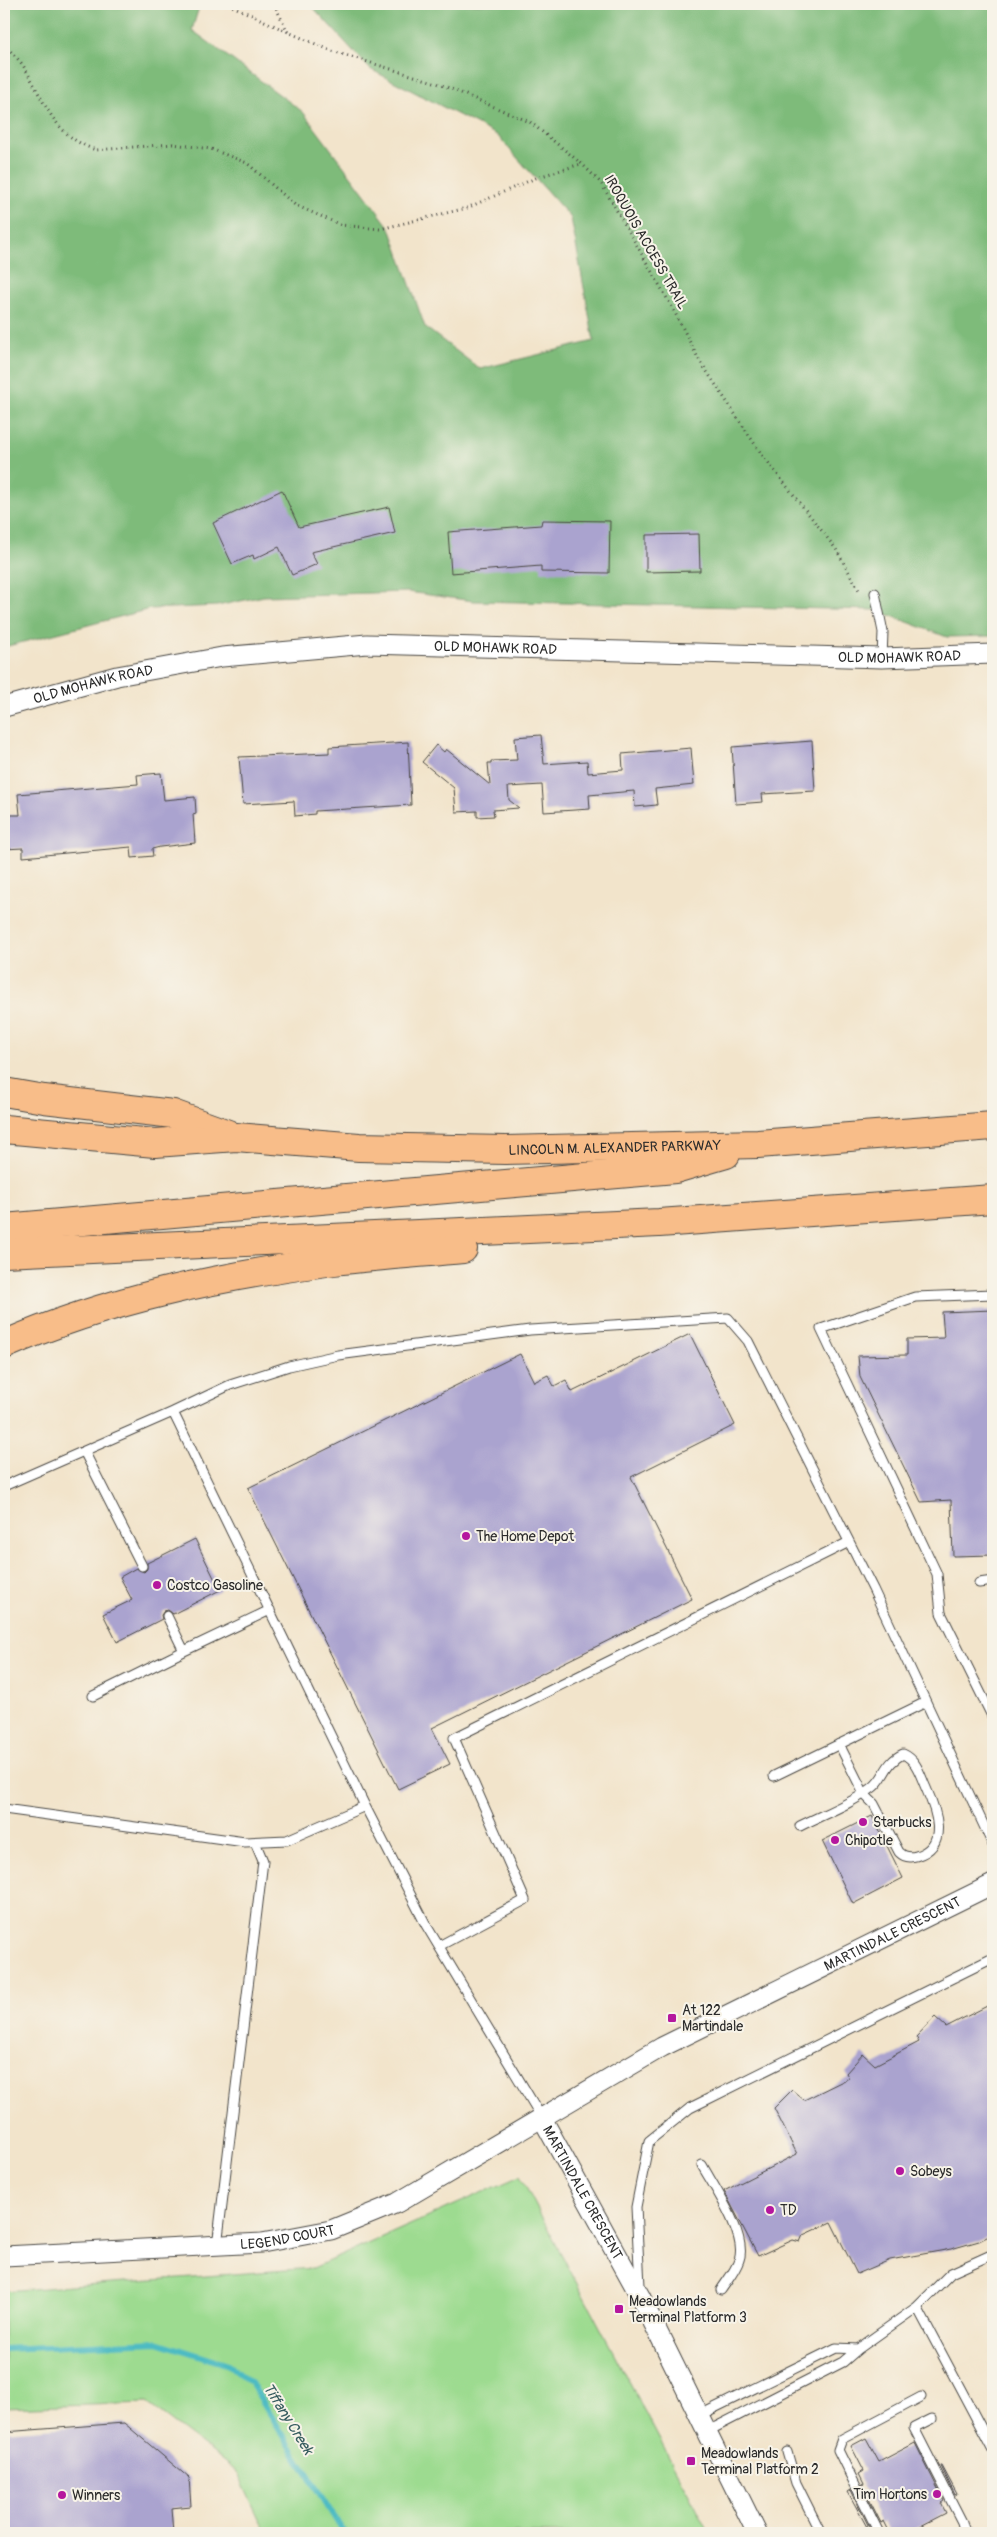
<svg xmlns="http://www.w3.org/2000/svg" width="997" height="2537" viewBox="0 0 997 2537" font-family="Pangolin,sans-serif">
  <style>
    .green { fill: #9ddb90; stroke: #64835e }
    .forest { fill: #7ebb7a; stroke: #547352 }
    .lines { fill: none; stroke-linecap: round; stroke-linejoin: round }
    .stream { stroke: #4dbbc3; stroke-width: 6 }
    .building { fill: #aaa3cf }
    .lane-casing { stroke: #494743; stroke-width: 11 }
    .street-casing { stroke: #494743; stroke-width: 21 }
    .highway-casing { stroke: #494743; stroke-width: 30 }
    .path { stroke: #494743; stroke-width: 3; stroke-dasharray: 1 4; stroke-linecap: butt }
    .lane { stroke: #fff; stroke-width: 9 }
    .street { stroke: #fff; stroke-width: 19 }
    .highway { stroke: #f8bd89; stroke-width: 28 }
    .poi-dot { fill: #b5179e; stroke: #f7f3e8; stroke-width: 2 }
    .labels { text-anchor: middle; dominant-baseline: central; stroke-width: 4; stroke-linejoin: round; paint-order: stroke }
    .street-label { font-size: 14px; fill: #2b2b2b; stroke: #f7f3e8 }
    .poi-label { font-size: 14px; fill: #2b2b2b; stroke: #f7f3e8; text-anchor: start }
    .water-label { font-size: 15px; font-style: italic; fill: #375d60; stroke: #f7f3e8 }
  </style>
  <rect width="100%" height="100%" fill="#f7f3e8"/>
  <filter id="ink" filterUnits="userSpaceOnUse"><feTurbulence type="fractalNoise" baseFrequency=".02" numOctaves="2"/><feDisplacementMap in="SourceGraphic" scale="10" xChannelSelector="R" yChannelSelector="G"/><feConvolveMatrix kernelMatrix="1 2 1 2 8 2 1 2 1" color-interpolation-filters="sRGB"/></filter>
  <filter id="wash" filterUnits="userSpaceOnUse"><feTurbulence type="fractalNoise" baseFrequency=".0096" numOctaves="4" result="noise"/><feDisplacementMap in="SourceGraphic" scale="20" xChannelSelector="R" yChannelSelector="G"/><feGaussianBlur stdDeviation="1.12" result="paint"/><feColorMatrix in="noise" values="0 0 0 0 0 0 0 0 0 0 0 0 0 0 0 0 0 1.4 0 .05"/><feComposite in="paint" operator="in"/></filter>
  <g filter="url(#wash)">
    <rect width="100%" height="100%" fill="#f2e4cb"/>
    <path class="green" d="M520,2176L709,2533H266L236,2470L147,2403L4,2408V2291L313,2268Z"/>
    <path class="forest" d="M4,4H200L192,30L303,112L390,228L425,327L480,369L594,341L571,218L497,135L370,69L310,4H993V636L947,637L876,610L473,601L408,592L264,596L217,606L150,609L4,647Z"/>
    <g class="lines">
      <path class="stream" d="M4,2349L157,2342L229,2365L251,2383L344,2533"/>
    </g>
    <g id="blocks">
      <path class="building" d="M282,490L299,527L389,507L395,533L311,552L317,564L292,575L279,547L254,559L253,555L232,564L213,523Z
        M542,520L610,521L609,573L541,572V566L451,573L448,532L541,525Z
        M699,534L700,571L646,572V535Z
        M541,735L544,764L587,761L588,773L623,770L622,754L691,748L694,785L655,789L657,805L635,807L634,791L589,795L590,809L544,812L542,785L508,787L509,800L519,808L493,810L494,816L477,817V811L456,812L454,788L422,762L436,745L444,752L446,749L490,785L488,763H491V761L517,760L515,737Z
        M812,741L815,791L762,794L763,802L736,804L732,747Z
        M408,742L411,805L315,811V814L295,816L294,801L243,804L239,757L329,753V747Z
        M161,773L164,800L195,797L196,813L193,814L195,843L160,847L152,849L153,856L132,858L131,847L23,857V848L4,849V815H20L18,794L138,784L137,775Z
        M993,1310V1555L953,1556L951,1500L921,1502L860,1377L858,1356L907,1355V1339L944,1338L942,1312Z
        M690,1334L735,1425L631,1477L692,1599L432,1728L450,1764L398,1789L248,1488L520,1354L534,1382L548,1375L554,1386L566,1380L572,1392Z
        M195,1539L220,1590L173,1614L168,1610L164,1611L161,1615L162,1619L117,1642L103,1614L132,1600L120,1577L136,1568L144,1572L147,1569V1563Z
        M872,1816L903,1878L853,1904L822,1841Z
        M993,2003V2234L979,2241L951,2249L890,2260L857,2274L831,2222L803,2235L800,2242L793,2240L758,2256L724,2191L797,2154L774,2108L792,2090L804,2100L849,2078L846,2073L863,2054L875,2065L919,2042L916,2037L935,2017L946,2027Z
        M124,2423L189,2478L191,2506L171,2508L173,2533H4V2432Z
        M866,2438L879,2462L915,2443L944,2501L941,2503L946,2513L907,2533H890L884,2521L881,2523L862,2485L864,2484L859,2474L864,2471L851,2446Z
        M941,2466H942L957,2494L955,2495Z
        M851,2490L870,2529H868L848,2492Z"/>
    </g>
  </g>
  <g filter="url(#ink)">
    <use href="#blocks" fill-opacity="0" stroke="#494743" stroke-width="1"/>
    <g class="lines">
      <g class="lane-casing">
        <path id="lane" d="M875,593L883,632L882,658
          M993,1294L915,1297L821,1329L937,1574L941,1613L993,1718
          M84,1451L142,1566
          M4,1486L173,1412
          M979,1583L993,1581
          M167,1616L184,1651L270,1610
          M93,1696L184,1651
          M774,1776L926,1702
          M4,1809L245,1842L287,1840L365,1806
          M800,1826C824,1814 851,1804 872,1788C886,1778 884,1763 903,1754C917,1760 920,1775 926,1788C936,1810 950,1846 916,1856C909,1858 904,1857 899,1852L874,1804L864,1794L839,1744
          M439,1946L525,1900L454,1738L849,1542
          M542,2118L426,1925L365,1806L173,1412L230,1385L289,1366L338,1355L530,1330L728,1318L748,1341L873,1589L993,1845
          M702,2165C714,2187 748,2236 739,2260C736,2270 727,2281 721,2290
          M217,2246L263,1861L255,1842
          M640,2286L636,2207L649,2141L690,2108L993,1958
          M917,2307L993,2450
          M700,2415L836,2348L858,2349
          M932,2419L914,2428L962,2522L965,2533
          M708,2431L843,2362L858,2349L917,2307L951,2273L993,2254
          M787,2452L796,2483L821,2533
          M879,2533L838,2450L842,2439L921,2397"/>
      </g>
      <g class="street-casing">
        <g id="street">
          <path id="s1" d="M4,707L117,676L222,657L367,644L882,658L993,654"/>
          <path id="s2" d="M542,2118L640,2296L757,2533"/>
          <path id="s3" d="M4,2256L262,2243L331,2230L397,2203L662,2047L993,1884"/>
        </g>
      </g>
      <g class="highway-casing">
        <g id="highway">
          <path d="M4,1092L44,1099L173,1114L228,1134"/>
          <path id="s4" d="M4,1129L155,1143L236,1137L359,1147L505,1150L758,1144L993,1126"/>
          <path d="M4,1228L675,1169L726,1154"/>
          <path d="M4,1253L659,1223L993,1199"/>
          <path d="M4,1345C108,1299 222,1276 334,1261C377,1256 420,1253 463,1249"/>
        </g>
      </g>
      <path class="path" d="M228,4L288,32
        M274,4L288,32L332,51L437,83L530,122L582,164L601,183L672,307L698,358L760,452L836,549L860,592
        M4,44C10,51 19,59 24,67C45,101 53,136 96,150L173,144L211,149L247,163L295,205L341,225L380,229L467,208L538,177L581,164"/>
      <use href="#lane" class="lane"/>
      <use href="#street" class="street"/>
      <use href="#highway" class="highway"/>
    </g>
  </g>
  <g class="poi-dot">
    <circle cx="466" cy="1536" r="5"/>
    <circle cx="157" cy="1585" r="5"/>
    <circle cx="863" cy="1822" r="5"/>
    <circle cx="835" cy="1840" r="5"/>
    <rect x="667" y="2013" width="10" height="10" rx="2.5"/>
    <circle cx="900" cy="2171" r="5"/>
    <circle cx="770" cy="2210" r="5"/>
    <rect x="614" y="2304" width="10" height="10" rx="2.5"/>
    <rect x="686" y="2456" width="10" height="10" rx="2.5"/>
    <circle cx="937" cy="2494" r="5"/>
    <circle cx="62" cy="2495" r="5"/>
  </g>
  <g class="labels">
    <g class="street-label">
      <text transform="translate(646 242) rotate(60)">IROQUOIS ACCESS TRAIL</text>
      <text stroke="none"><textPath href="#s1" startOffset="498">OLD MOHAWK ROAD</textPath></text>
      <text stroke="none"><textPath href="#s1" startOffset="902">OLD MOHAWK ROAD</textPath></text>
      <text stroke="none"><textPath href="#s1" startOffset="92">OLD MOHAWK ROAD</textPath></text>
      <text stroke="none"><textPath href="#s4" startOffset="612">LINCOLN M. ALEXANDER PARKWAY</textPath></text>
      <text stroke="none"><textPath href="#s3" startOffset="964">MARTINDALE CRESCENT</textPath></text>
      <text stroke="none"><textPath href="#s2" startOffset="85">MARTINDALE CRESCENT</textPath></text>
      <text stroke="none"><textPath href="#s3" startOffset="284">LEGEND COURT</textPath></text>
    </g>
    <g class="poi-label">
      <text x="476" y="1536">The Home Depot</text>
      <text x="167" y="1585">Costco Gasoline</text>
      <text x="873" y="1822">Starbucks</text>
      <text x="845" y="1840">Chipotle</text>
      <text x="682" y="2010">At 122<tspan x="682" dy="16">Martindale</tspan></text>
      <text x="910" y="2171">Sobeys</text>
      <text x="780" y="2210">TD</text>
      <text x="629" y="2301">Meadowlands<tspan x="629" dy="16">Terminal Platform 3</tspan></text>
      <text x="701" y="2453">Meadowlands<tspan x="701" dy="16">Terminal Platform 2</tspan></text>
      <text x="927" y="2494" text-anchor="end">Tim Hortons</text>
      <text x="72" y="2495">Winners</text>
    </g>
    <g class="water-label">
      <text transform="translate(288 2419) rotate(58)">Tiffany Creek</text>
    </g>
  </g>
  <rect width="997" height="2537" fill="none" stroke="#f7f3e8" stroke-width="20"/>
</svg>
